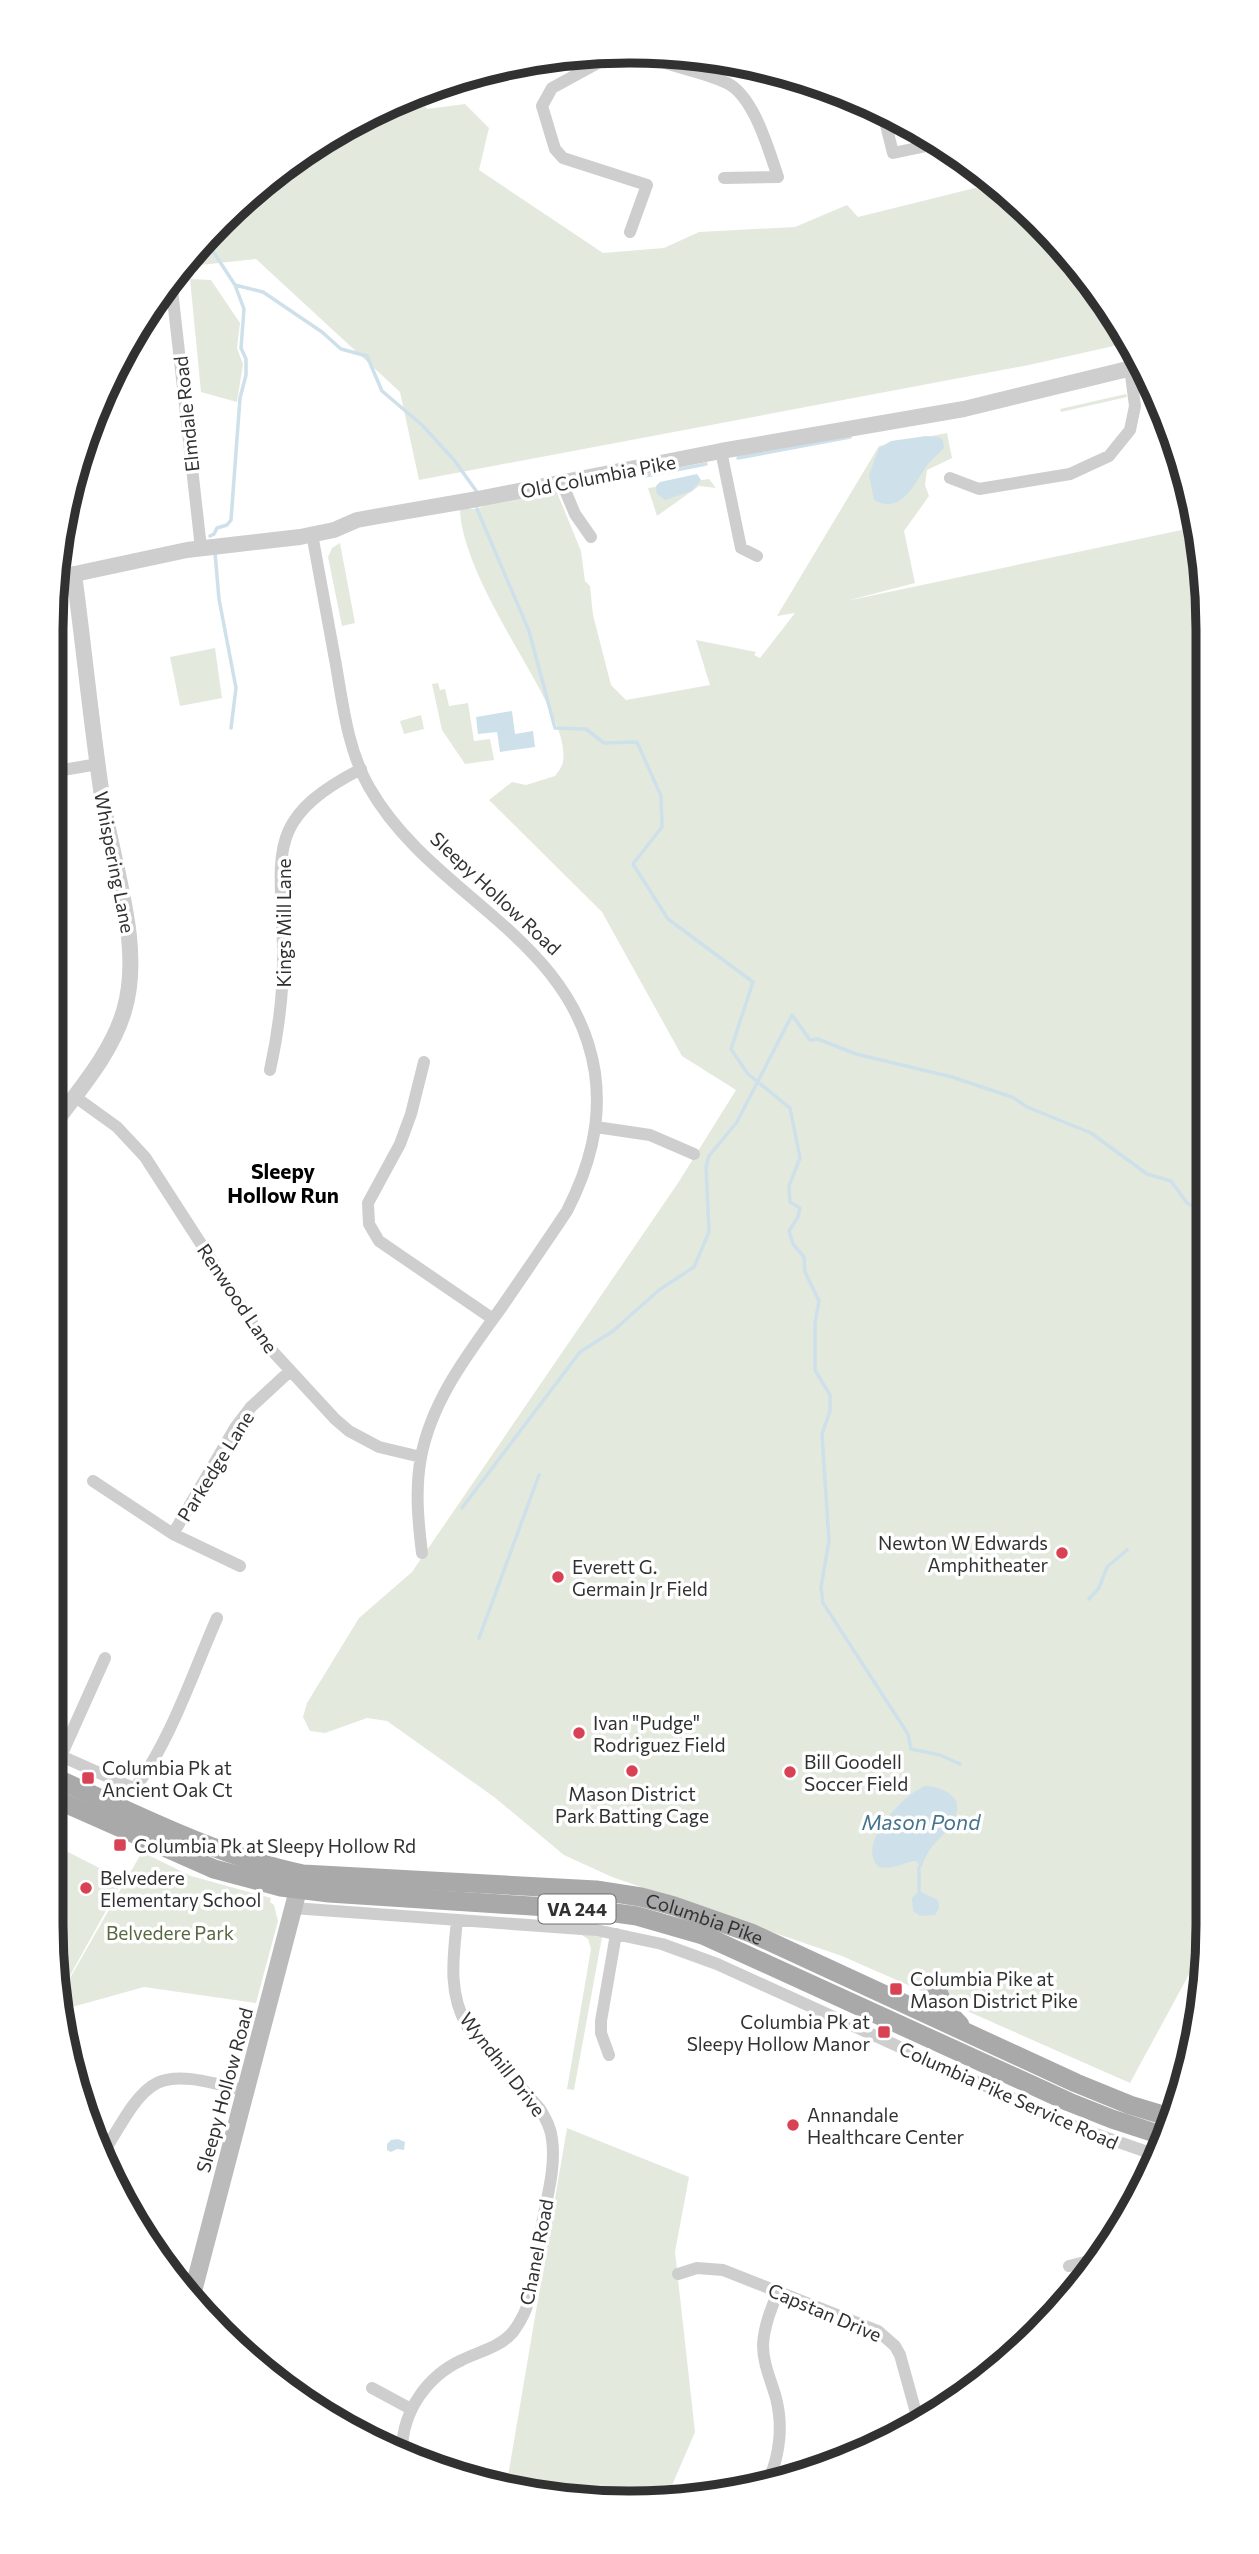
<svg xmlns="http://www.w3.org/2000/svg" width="1259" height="2554" viewBox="0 0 1259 2554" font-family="Commissioner,sans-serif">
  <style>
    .green { fill: #e4e9dd }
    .water { fill: #cee0ea }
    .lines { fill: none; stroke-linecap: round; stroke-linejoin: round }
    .stream { stroke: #cee0ea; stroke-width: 3.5 }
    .minor { stroke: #cecece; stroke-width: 12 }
    .tertiary { stroke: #cecece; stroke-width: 16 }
    .secondary { stroke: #bbb; stroke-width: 18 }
    .primary { stroke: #a9a9a9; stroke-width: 19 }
    .poi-dot { fill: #d84254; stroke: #fff; stroke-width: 2.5 }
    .labels { text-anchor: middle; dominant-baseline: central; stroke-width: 7; stroke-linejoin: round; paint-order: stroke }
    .shield { fill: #fff; stroke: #6f6f6f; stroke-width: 2 }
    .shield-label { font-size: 18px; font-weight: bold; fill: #313131 }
    .street-label { font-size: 19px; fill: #313131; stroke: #fff }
    .poi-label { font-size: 19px; fill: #313131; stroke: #fff; text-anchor: start }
    .park-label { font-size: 19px; fill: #566941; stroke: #fff }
    .neighbourhood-label { font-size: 21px; font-weight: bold; fill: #000; stroke: #fff }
    .water-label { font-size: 21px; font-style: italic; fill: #44748d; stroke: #fff }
    .rim { fill: none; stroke: #313131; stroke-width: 9 }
  </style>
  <rect width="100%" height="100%" fill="#fff"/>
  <path class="green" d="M415,93L427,109L465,104L489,128L479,170L603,253L664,248L699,232L795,227L847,205L858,217L995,183L1088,277L1127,343L1029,365L419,480L400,392L256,259L182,267L221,220L308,148Z
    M190,279L211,280L240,323L237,348L243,364L237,402L201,392Z
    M1126,394L1127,397L1061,412L1060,409Z
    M947,433L952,458L927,470L925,485L929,496L904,531L915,583L846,601L1196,527L1203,554L1208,1925L1206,1943L1130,2083L842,1956L612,1877L564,1855L494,1797L387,1721L367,1718L325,1733L310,1731L303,1717L307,1703L359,1618L412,1572L678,1183L736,1090L682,1056L602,912L489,800L512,782L526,785L555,776C558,772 562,767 563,762C567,739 548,706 538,686C513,640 461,560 460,509H477L495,501L556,490L581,551L585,581L590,586L593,615L611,685L626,700L710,685L696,640L756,652L754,655L760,658L795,613L777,616L879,446Z
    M709,479L716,488L699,486L657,516L648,488Z
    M340,543L355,623L342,626L328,557L332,548Z
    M215,648L222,698L180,706L170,657Z
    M438,683L440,690L445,689L449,706L468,703L474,741L490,739L494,760L465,764L442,730L432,684Z
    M421,715L424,729L404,734L400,721Z
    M66,1851L123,1880L62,1990L51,1924V1855Z
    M142,1852L191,1876L271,1898L270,1902L274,1905L278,1921L256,2003L144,1987L65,2009L62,1992Z
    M580,1934L602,1937L574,2090L567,2089L591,1949L588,1939Z
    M567,2128L689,2177L675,2252L695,2432L667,2497L516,2492L506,2488Z"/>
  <path class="water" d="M926,436L939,437L943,440L944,448C939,454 933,458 928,464C915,482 902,516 874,500L869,475L879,448L891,441Z
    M697,474L701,480L692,491L665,500L657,494L656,486L660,482Z
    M512,711L515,734L533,731L535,747L500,752L497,732L478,734L476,717Z
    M925,1786C934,1786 939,1788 947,1792C973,1808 943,1834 931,1848C928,1852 925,1858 923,1863L919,1864L916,1861C901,1862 897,1870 879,1867C854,1845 904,1794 925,1786Z
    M919,1891L938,1900L939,1908L935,1915L920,1916L913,1911L912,1898Z
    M398,2139L405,2142L404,2150L397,2149L391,2152L387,2150V2144L391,2140Z"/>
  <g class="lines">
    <path class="stream" d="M205,239L235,285L244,309L241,348L246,359V375L240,398L231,520L227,525L217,528L214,534L210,536
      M235,285L263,292L322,332L341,349L367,356L382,391L422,425L454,460L477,492
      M738,458L850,437
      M645,476L706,464
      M477,509L529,631L555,728L586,729L604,743L637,742L661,796L662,827L633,864L668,919L753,982L731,1049L748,1074L790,1108L800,1158L789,1186L790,1202L800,1208L798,1217L789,1231L793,1244L804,1257L805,1272L819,1301L815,1323V1370L830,1395V1411L822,1434L829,1541L821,1587L823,1603L908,1734L911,1749L940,1755L960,1764
      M215,553L219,599L236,688L231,728
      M462,1508L580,1352L613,1331L659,1290L694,1267L709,1232L706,1167L709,1156L737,1122L792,1015L810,1040L818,1039L856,1054L952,1077L1012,1097L1027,1107L1091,1133L1147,1174L1171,1181L1187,1203L1206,1212
      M1089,1599L1099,1588L1107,1567L1127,1550
      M479,1638L539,1475
      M919,1891V1868L921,1864"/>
    <path class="minor" d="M618,52L552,88L542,106L555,149L563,158L647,185L630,232
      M640,52C666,67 699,70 727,83C754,96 769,151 778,177L724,178
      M883,113L893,153L936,144
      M171,281L201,548
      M721,451L741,548L757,556
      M950,478L979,489L1070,474L1109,456L1130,430L1135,406L1130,368
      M562,483L575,514L591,537
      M312,534C320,578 328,621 336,665C343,706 348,750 369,787C432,898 574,936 595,1073C602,1123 589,1168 567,1211C545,1244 523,1276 501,1308C468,1354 432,1400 421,1457C415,1489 418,1521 422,1553
      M51,772L98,764
      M424,1062L411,1114L400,1144L368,1203L369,1224L379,1241L493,1319
      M270,1070C279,1029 284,990 283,948C281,852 264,819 361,769
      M74,1096L117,1127L145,1157L265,1343L335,1419L349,1431L379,1447L421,1457
      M596,1127L650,1135L694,1154
      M93,1481L173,1534L240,1566
      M173,1534L235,1428L251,1407L290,1371
      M61,1756L140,1791
      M54,1777L61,1756L105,1658
      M134,1789C169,1745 194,1670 217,1618
      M293,1908L596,1930L662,1944L717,1964L1078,2128L1159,2156
      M609,2055L601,2033V2021L616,1934
      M104,2152C151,2072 154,2067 246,2091
      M1069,2266L1085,2262L1097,2263
      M678,2274L697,2268L723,2270L878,2331L895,2346L900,2355L918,2420
      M372,2388L411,2409
      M402,2449C403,2411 427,2376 462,2360C480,2351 499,2348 513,2332C518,2325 523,2317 526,2309C536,2282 538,2252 542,2224C547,2197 556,2167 552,2139C551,2128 546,2119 540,2109L467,2026C448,1993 453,1958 457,1921
      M769,2479C780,2454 783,2425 776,2398C771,2380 763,2364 763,2345C764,2326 771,2309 778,2292"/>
    <path class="tertiary" d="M56,578L187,550L300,537L334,530L357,520L379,516L478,499L721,451L964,409L1140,366
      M51,1128C77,1092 111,1055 124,1011C144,945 112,864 102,796C91,722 84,648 74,574"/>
    <path class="secondary" d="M191,2299L298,1890"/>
    <g class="primary">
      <path id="s1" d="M51,1776C134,1813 213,1855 303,1874L596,1890L641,1897L674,1906L751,1933L1076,2083L1130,2105L1173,2118"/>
      <path d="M51,1797L214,1869L281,1887L329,1893L594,1910L637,1916L703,1935L1069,2102L1112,2119L1167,2137"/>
      <path d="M935,1983L944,2008L960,2025"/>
    </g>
  </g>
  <g class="poi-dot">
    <circle cx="1062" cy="1553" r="7"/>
    <circle cx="558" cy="1577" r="7"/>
    <circle cx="579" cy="1733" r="7"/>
    <circle cx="632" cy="1771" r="7"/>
    <circle cx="790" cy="1772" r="7"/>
    <rect x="81" y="1771" width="14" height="14" rx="3.5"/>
    <rect x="113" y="1838" width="14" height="14" rx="3.5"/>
    <circle cx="86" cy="1888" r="7"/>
    <rect x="889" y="1982" width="14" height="14" rx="3.5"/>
    <rect x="877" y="2025" width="14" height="14" rx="3.5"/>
    <circle cx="793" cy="2125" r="7"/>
  </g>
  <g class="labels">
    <rect class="shield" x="538.5" y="1894.5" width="77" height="29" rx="5"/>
    <g class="shield-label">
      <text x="577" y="1909">VA 244</text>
    </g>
    <g class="street-label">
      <text transform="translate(186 414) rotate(-96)">Elmdale Road</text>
      <text transform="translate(598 476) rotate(-11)">Old Columbia Pike</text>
      <text transform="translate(115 862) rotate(79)">Whispering Lane</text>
      <text transform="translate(496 893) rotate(43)">Sleepy Hollow Road</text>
      <text transform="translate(283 923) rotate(-90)">Kings Mill Lane</text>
      <text transform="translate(238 1298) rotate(56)">Renwood Lane</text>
      <text transform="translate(215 1466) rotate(-58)">Parkedge Lane</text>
      <text stroke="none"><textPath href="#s1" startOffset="677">Columbia Pike</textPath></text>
      <text transform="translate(503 2064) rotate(52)">Wyndhill Drive</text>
      <text transform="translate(224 2090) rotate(-75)">Sleepy Hollow Road</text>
      <text transform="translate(1009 2095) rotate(24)">Columbia Pike Service Road</text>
      <text transform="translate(536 2252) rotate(-79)">Chanel Road</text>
      <text transform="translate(825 2312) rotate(23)">Capstan Drive</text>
    </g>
    <g class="poi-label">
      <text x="1048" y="1542" text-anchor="end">Newton W Edwards<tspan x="1048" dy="22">Amphitheater</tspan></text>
      <text x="572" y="1566">Everett G.<tspan x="572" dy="22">Germain Jr Field</tspan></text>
      <text x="593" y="1722">Ivan "Pudge"<tspan x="593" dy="22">Rodriguez Field</tspan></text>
      <text x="804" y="1761">Bill Goodell<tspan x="804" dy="22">Soccer Field</tspan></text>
      <text x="102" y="1767">Columbia Pk at<tspan x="102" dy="22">Ancient Oak Ct</tspan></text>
      <text x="632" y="1793" text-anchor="middle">Mason District<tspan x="632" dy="22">Park Batting Cage</tspan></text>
      <text x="134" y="1845">Columbia Pk at Sleepy Hollow Rd</text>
      <text x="100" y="1877">Belvedere<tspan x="100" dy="22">Elementary School</tspan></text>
      <text x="910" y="1978">Columbia Pike at<tspan x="910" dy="22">Mason District Pike</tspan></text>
      <text x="870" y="2021" text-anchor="end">Columbia Pk at<tspan x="870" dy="22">Sleepy Hollow Manor</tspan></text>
      <text x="807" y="2114">Annandale<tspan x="807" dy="22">Healthcare Center</tspan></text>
    </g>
    <g class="park-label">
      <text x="170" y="1932">Belvedere Park</text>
    </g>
    <g class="neighbourhood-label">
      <text x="283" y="1170">Sleepy<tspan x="283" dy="24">Hollow Run</tspan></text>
    </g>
    <g class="water-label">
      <text x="921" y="1821">Mason Pond</text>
    </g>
  </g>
  <path d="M0 0H1259V2554H0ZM629 63H630A566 566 0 0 1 1196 629V1925A566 566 0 0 1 630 2491H629A566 566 0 0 1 63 1925V629A566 566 0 0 1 629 63Z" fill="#fff" fill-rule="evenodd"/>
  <path class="rim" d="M629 63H630A566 566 0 0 1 1196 629V1925A566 566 0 0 1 630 2491H629A566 566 0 0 1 63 1925V629A566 566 0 0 1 629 63Z"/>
</svg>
